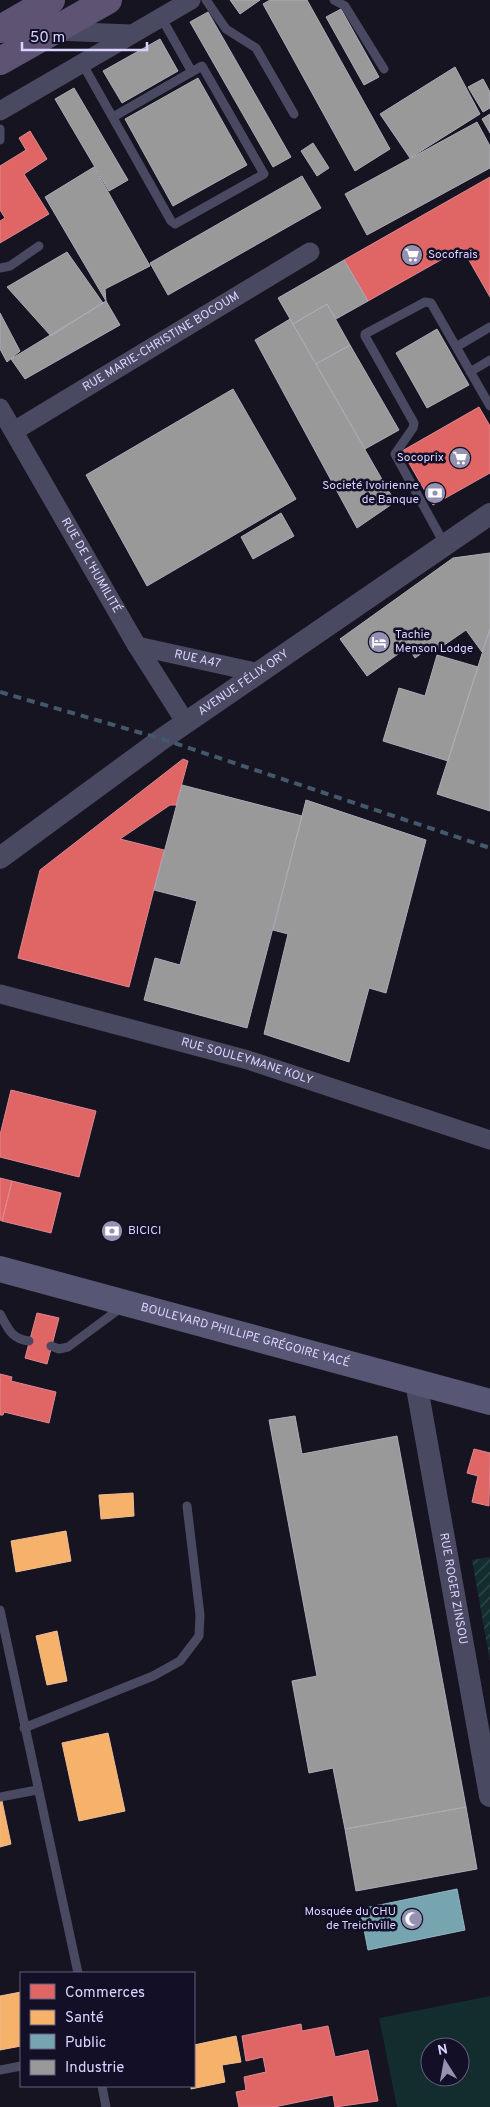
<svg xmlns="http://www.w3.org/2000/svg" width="490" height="2107" viewBox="0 0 490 2107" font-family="Overpass,sans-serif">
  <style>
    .garden { fill: url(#garden-furrows) }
    .pitch { fill: #132c2d; fill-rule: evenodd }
    .shops { fill: #e06666; stroke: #de8794 }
    .health { fill: #f6b26b; stroke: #edbc97 }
    .public { fill: #76a5af; stroke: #94b3c7 }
    .industry { fill: #999; stroke: #acabb8 }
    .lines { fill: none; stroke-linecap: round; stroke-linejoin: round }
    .service { stroke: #4a4962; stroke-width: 9 }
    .minor { stroke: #4a4962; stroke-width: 19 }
    .tertiary { stroke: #4a4962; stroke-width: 22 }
    .secondary { stroke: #575674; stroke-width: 26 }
    .primary { stroke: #5e5373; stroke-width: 28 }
    .rail { stroke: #43596b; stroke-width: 4; stroke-dasharray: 8 6; stroke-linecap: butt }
    .labels { text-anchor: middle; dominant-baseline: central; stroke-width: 5; stroke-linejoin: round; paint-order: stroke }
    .poi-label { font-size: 12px; fill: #d9d4ff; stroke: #130f26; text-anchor: start }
    .street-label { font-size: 12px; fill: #d9d4ff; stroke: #130f26 }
  </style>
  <defs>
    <pattern id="garden-furrows" width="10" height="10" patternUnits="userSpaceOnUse" patternTransform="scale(1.25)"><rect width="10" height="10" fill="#132c2d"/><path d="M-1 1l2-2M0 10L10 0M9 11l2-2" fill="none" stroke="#354a4c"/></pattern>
  </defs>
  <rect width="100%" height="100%" fill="#161421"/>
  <path class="garden" d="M490,1557V1661L472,1560Z"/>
  <path class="pitch" d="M490,1996V2107H397L379,2018ZM430,2047H460V2077H430Z"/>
  <path class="shops" d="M30,131L47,159L24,174L49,214L0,243V221L5,218L0,210V166L26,150L19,138Z
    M490,177V297L462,248L368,301L344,260Z
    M479,407L490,426V473L433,505L402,451Z
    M183,759L188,761L176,805H170L120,839L164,850L129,987L18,958L40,870Z
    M11,1090L96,1111L79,1177L0,1157V1135Z
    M0,1178L12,1181L2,1221L0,1220Z
    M12,1181L61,1193L51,1233L2,1221Z
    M37,1313L59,1318L47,1364L25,1358Z
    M0,1374L12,1377L11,1381L56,1392L49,1423L4,1412L3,1415H0Z
    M474,1449L490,1453L489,1506L472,1502L478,1476L467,1473Z
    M301,2024L302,2031L328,2026L335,2057L368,2050L378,2101L335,2107L333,2095L274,2107H239L236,2092L246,2090L244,2077L266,2072L263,2057L246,2061L242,2036Z"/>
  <path class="health" d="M133,1493L134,1516L101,1519L99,1495Z
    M66,1531L71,1561L16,1572L11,1541Z
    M57,1631L67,1681L47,1685L36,1636Z
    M108,1733L125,1811L79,1821L62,1743Z
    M0,1801H2L11,1844L0,1847Z
    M21,1992V2046L0,2050V1996Z
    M236,2036L241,2062L222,2065L225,2082L191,2089V2086H194V2045Z"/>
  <path class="public" d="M457,1889L465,1930L368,1950L360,1909Z"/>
  <path class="industry" d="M230,0H260L240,14Z
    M270,0H307L390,149L355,171L263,4Z
    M341,9L379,77L364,85L326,17Z
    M208,12L291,157L273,167L190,22Z
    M160,39L178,71L122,103L103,71Z
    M455,67L480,114L410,158L380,114Z
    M198,78L247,165L173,206L125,119Z
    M483,79L490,92V108L483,112L468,87Z
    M74,88L128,180L109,191L55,99Z
    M490,114V133L482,119Z
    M477,122L490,146V168L367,235L345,194Z
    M313,143L329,168L317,176L301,151Z
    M94,167L150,266L105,289L106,301L45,197Z
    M302,176L321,208L168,295L150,263Z
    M67,252L103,303L51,336L7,287Z
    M344,260L368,301L336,319L327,304L293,324L278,298Z
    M106,301L120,325L25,379L11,359Z
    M327,304L350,345L316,364L293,324Z
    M0,313L20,351L7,362L0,349Z
    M290,319L395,502L357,528L255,340Z
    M437,329L469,385L427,408L396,353Z
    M350,345L399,430L365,449L316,364Z
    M233,389L296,499L147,586L86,475Z
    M281,513L294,536L253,559L241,537Z
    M490,553V629L482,652L466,630L437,650L433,645L415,658L408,647L367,676L340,639L453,558Z
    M490,629V811L437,794Z
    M437,655L478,667L448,761L383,741L399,688L425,696Z
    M182,785L302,816L247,1028L144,1000L155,958L180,965L197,901L154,890Z
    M306,800L426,840L386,993L369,988L349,1062L264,1034L288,934L273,930Z
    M295,1416L302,1454L397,1436L466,1807L345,1829L333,1768L309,1773L292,1681L317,1676L269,1420Z
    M466,1807L477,1869L356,1891L345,1829Z"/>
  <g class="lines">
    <path class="service" d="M206,0L226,29L256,48L294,114
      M334,0L345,6L384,69
      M161,17L192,72
      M82,63L171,221L175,224L264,174L202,66L113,117
      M0,129V140
      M0,268L10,266L39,246
      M456,347L490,327
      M470,372L490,360
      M445,545L395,454L413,428L414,423L365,336V334L425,302L431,303L490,406
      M0,1314C8,1328 11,1339 29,1341
      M51,1346L59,1349L68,1347L122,1307
      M0,1610L78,1973
      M24,1728L153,1676L180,1661L199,1636L200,1615L187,1506
      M0,1797L37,1790
      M0,2070L21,2066
      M102,2086L106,2107"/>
    <g class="minor">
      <path d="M55,31L131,34"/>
      <path d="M0,111L191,0"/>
      <path id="s1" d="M0,408L137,646L186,723"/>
      <path id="s2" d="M14,431L310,252"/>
      <path id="s3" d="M137,646L259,673"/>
      <path id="s4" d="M0,994L248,1060L490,1140"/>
    </g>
    <g class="tertiary">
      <path id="s5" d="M0,858L162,739L490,514"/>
      <path id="s6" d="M416,1382L490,1796"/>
    </g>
    <path class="secondary" id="s7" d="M0,1269L490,1402"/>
    <path class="primary" d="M0,29L51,0
      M0,61L108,0"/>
    <path class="rail" d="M0,692L162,739L490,848"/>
  </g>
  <defs>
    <g id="supermarket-disc" transform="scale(1.125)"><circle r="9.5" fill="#9591b1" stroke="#130f26"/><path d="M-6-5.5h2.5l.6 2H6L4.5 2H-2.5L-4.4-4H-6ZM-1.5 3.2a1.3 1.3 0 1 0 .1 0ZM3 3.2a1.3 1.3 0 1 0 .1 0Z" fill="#fff"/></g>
    <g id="bank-disc" transform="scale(1.125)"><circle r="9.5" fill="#9591b1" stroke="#130f26"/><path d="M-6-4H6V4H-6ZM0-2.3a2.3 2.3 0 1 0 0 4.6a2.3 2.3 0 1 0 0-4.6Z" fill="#fff"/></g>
    <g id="hotel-disc" transform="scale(1.125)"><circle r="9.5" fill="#9591b1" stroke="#130f26"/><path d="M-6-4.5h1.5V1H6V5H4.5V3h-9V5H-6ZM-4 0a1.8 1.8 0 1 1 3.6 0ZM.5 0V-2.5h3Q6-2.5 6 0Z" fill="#fff"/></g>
    <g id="mosque-disc" transform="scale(1.125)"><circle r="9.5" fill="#9591b1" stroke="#130f26"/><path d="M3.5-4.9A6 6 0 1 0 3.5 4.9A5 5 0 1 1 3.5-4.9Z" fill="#fff"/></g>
  </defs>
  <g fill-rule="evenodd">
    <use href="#supermarket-disc" x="412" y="255"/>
    <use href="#supermarket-disc" x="460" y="458"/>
    <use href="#bank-disc" x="435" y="493"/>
    <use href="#hotel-disc" x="379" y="642"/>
    <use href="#bank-disc" x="112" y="1231"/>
    <use href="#mosque-disc" x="412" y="1919"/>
  </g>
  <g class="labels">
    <g class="poi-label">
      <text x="428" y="255">Socofrais</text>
      <text x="444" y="458" text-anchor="end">Socoprix</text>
      <text x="419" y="486" text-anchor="end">Societé Ivoirienne<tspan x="419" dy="14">de Banque</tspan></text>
      <text x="395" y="635">Tachie<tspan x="395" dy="14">Menson Lodge</tspan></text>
      <text x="128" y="1231">BICICI</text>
      <text x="396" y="1912" text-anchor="end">Mosquée du CHU<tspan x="396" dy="14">de Treichville</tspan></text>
    </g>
    <g class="street-label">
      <text stroke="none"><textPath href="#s2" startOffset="172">RUE MARIE-CHRISTINE BOCOUM</textPath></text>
      <text stroke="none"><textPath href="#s1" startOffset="182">RUE DE L'HUMILITÉ</textPath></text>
      <text stroke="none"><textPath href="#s3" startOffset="62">RUE A47</textPath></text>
      <text stroke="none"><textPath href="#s5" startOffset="300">AVENUE FÉLIX ORY</textPath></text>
      <text stroke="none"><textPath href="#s4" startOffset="256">RUE SOULEYMANE KOLY</textPath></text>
      <text stroke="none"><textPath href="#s7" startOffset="254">BOULEVARD PHILLIPE GRÉGOIRE YACÉ</textPath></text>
      <text stroke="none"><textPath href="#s6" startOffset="210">RUE ROGER ZINSOU</textPath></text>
    </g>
  </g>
  <rect x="20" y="1972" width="175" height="115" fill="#130f26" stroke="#625e7d"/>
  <rect x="30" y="1984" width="25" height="15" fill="#e06666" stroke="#625e7d"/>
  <text x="65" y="1997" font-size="15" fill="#d9d4ff">Commerces</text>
  <rect x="30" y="2010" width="25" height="15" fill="#f6b26b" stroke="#625e7d"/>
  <text x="65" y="2022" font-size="15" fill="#d9d4ff">Santé</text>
  <rect x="30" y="2034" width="25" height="15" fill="#76a5af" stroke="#625e7d"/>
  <text x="65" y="2047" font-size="15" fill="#d9d4ff">Public</text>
  <rect x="30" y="2060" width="25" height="15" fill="#999999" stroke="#625e7d"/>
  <text x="65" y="2072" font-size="15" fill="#d9d4ff">Industrie</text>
  <g transform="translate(445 2062) rotate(349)"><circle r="24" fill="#130f26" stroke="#625e7d"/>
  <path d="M0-4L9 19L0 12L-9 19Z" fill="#9591b1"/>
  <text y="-8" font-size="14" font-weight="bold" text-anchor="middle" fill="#d9d4ff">N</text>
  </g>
  <path d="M22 42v8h125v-8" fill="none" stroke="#d9d4ff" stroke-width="2.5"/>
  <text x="30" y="42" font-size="15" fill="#d9d4ff" stroke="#130f26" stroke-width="4" paint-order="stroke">50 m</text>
</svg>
